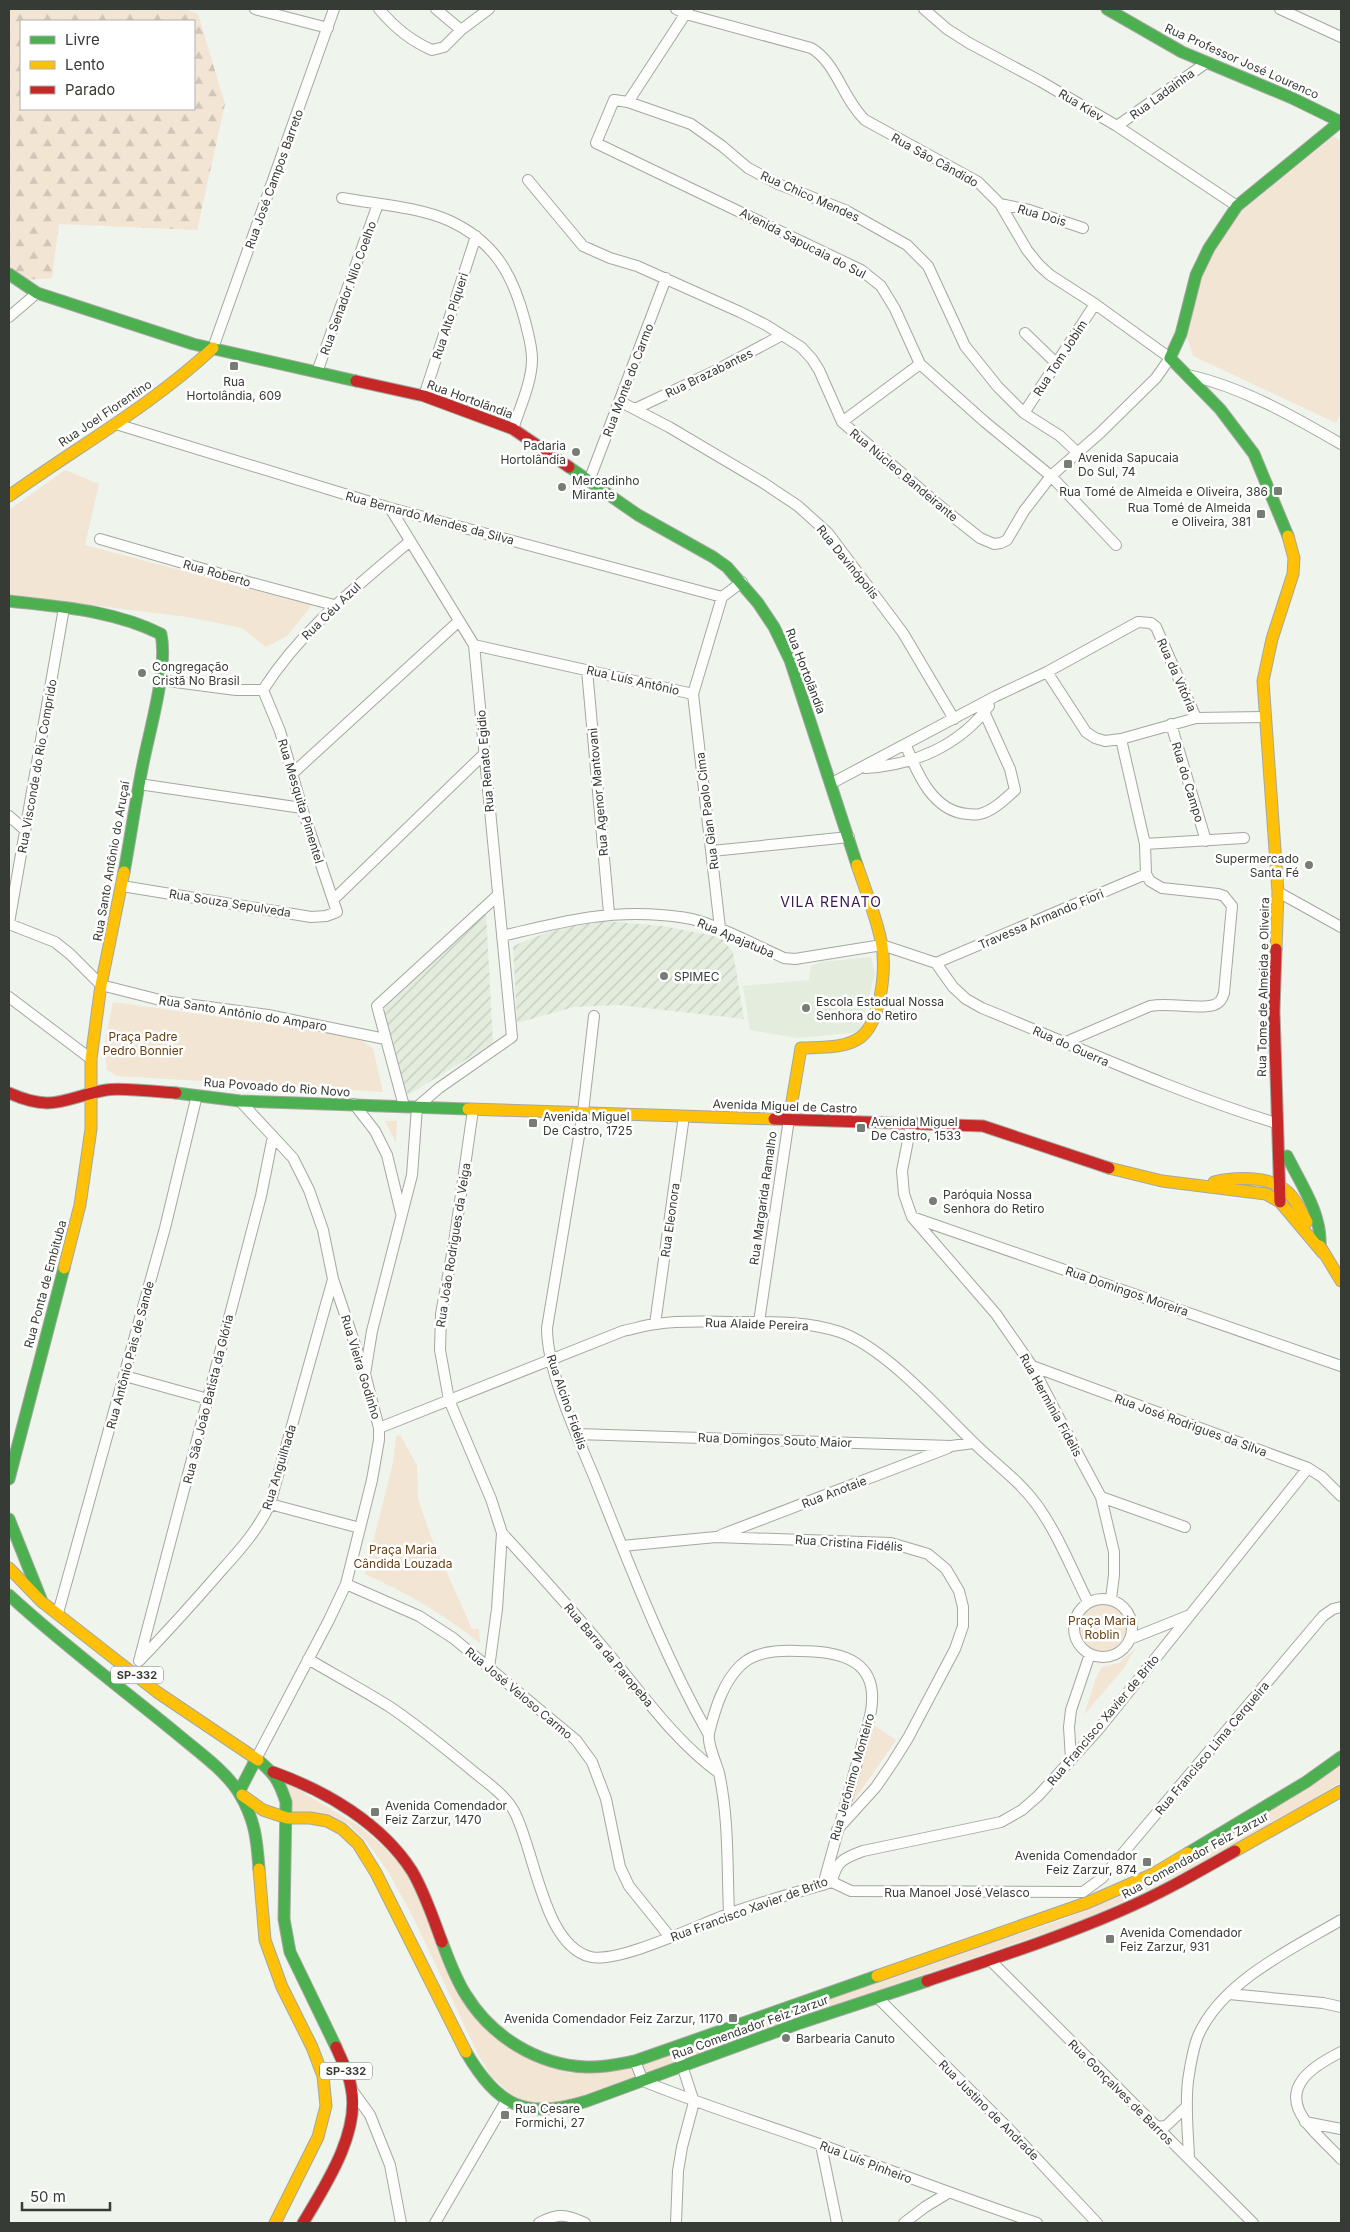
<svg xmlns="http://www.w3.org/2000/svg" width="1350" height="2232" viewBox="0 0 1350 2232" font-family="Inter,sans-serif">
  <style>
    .built { fill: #e3ecdd }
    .industrial { fill: url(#industrial-furrows) }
    .forest { fill: url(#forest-firs); fill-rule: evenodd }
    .park { fill: #f2e5d4 }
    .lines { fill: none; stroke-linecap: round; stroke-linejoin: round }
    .street-casing { stroke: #a4a8a1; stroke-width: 12 }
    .fast-casing { stroke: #a4a8a1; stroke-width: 13 }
    .slow-casing { stroke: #a4a8a1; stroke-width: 13 }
    .jam-casing { stroke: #a4a8a1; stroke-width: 13 }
    .street { stroke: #fdfdfc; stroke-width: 10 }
    .fast { stroke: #4caf50; stroke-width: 11 }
    .slow { stroke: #ffc107; stroke-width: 11 }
    .jam { stroke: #c62828; stroke-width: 11 }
    .poi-dot { fill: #777c75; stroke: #fff; stroke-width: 2 }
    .labels { text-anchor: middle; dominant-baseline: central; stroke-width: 5; stroke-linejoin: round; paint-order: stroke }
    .shield { fill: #fff; stroke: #737672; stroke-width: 1 }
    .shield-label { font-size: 11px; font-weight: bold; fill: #373b35 }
    .street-label { font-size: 12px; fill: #373b35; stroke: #fff }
    .poi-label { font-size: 12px; fill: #373b35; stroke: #fff; text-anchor: start }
    .park-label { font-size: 12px; fill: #674013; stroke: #fff }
    .neighbourhood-label { font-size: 14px; letter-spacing: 1px; fill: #381b53; stroke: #fff }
  </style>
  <defs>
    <pattern id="industrial-furrows" width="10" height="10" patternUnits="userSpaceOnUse" patternTransform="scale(1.25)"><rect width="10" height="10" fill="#e3ecdd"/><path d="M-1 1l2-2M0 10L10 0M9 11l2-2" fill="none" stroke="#c3cbbe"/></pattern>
    <pattern id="forest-firs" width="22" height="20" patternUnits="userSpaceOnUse" patternTransform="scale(1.25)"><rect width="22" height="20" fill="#f2e5d4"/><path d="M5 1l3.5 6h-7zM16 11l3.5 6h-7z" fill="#d0c5b7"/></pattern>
  </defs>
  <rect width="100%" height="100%" fill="#eff4ec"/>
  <path class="built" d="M871,957L875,973L860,1032L798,1038L750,1030L743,986L809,980L811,966L822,962Z"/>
  <path class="industrial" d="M486,912L493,1043L408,1095L380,1011Z
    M593,920L663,926L720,937L733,952L744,1019L620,1005L574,1007L517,1023L513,946L548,932Z"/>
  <path class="forest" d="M9,9H185L198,14L225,104L197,230L59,224L52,278L9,281ZM21,21H194V109H21Z"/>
  <path class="park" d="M1334,136L1341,141V413L1336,423L1193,356L1187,337L1202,275L1219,237L1238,214Z
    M65,470L99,484L85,545L312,605L287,636L266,647L242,628L188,617L9,595V510Z
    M113,1002L336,1033L363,1041L373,1049L383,1092L117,1076L107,1070L104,1047Z
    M385,1121H397L396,1143Z
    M400,1435L417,1465L418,1499L433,1542L472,1629H479L480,1643C444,1615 406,1592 365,1574L393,1463L396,1436Z
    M1078 1627a24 24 0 1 1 48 0a24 24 0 1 1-48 0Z
    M1135,1649L1123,1669L1084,1715L1096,1678L1102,1667L1119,1663Z
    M871,1723L896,1740L841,1819Z
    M1341,1761V1782L1242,1843L1135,1896L1080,1921L831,2006L691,2058L688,2049L815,2001L1067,1918L1146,1882Z
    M282,1780L359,1826L383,1846L408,1874L463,1999L536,2063L570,2073L607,2071L632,2067L636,2078L607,2091L541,2107L513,2096L491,2076L477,2052L413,1917L389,1873L367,1842L348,1824L333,1818L293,1813Z
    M673,2053L679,2062L646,2075L641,2063Z"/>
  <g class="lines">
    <g class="street-casing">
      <path id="street" d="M255,9L328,28
        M379,9C394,27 411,41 432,50L444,47L461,30L489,9
        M436,9L461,30
        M924,9L947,29L969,43L1040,81L1117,126L1237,206
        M1280,9L1341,37
        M688,10L628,102L614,100L596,143L861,270L881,286L895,309L920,364L985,422L1051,476L1116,545
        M628,102L691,124L722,146L748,168L778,184L845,210L907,245L928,266L965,346L998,387L1024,413L1060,436L1079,454
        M1117,126L1206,63
        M528,180L583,246L610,258L637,266L740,312L766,325L801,347L812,359L819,370L842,422L946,511L980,538L994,544L1001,543L1007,540L1024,511L1051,476L1100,433L1156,378L1170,358L1095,304L1050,275L1039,265L1027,250L1000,204L978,182L865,120C843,99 836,62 811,48L686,14L676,9
        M342,198C376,204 419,207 450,221C495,242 513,275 525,321C528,333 532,346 532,359C532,382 520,407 513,429
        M1000,204L1029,210L1083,228
        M9,317L37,293
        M1025,333L1057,364
        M213,348L334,9
        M317,372L378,204
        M1188,375C1242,387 1293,416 1341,444
        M424,396L476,236
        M621,402L669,427L762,482L798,506L828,533L903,633L954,719
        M635,409L713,372L782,335
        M1024,413L1095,304
        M842,422L920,364
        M116,424L390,508L722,597L742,582
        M589,481L666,278
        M100,539L252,583L334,605
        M474,645L693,694
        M587,670L609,913
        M1047,672L1086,732L1095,738L1105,741L1121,739L1196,718L1264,717
        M160,680L236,690H263
        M263,690C301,630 356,587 409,542
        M1171,724L1206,841
        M906,746C917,773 933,812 968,814C971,814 976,815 980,814C993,811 1005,799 1015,790L1010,769L981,705
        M866,768C914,765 959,746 989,706
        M293,773L459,621
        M832,783L996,696L1047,672L1138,622L1151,623L1156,627L1196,718
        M139,784L302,808
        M9,816L25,830
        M1145,844L1244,838
        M712,851L849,837
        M122,886L311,917L326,916L337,912L302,808L280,731L263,690
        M1278,892L1341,927
        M333,900L484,754
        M9,923L64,608
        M9,924L55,942L70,954L101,985L164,1001L268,1015L385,1039
        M720,928L693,694L722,597
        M502,936C558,923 603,910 661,915C674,916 687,917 699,921C728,930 755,945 784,958L795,959L882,945L936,963L953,987L966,999L982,1008C1080,1048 1175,1092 1276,1123
        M936,963L1146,874
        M9,997L91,1059
        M594,1016L583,1112L547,1328C547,1372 578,1438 595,1479C630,1566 663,1654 709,1735
        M1066,1042L1150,1006C1170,1002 1198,1010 1214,1005C1220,1003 1222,999 1224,993L1232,906L1224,896L1218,894L1162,888L1150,881L1146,874L1145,844L1121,739
        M240,1101L293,1158L309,1190L323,1230L333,1279L365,1374L379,1428V1440L372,1480L346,1584L329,1620L256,1759
        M354,1104L375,1131L387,1155L401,1213
        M404,1106L377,1006L498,895
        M473,1110L454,1243L441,1314L440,1350L449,1400L491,1499L502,1533L497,1609L489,1668
        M911,1125L902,1171L904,1194L912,1217L996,1314L1032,1366L1080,1458L1101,1497L1114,1552V1575L1111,1599
        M912,1217L1341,1366
        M759,1322L789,1119
        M655,1324L684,1116
        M1032,1366L1308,1468L1322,1477L1341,1496
        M365,1374L372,1331L412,1175L417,1107L439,1088L512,1037L474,645L390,508
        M125,1376L208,1399
        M379,1428L623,1331C634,1329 645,1325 656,1324C683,1320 711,1322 739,1322C773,1322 807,1321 840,1332C885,1348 938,1408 973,1442C995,1464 1019,1480 1037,1505C1058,1534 1072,1570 1088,1602
        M577,1434L951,1446L973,1443
        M1101,1497L1185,1527
        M270,1504L360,1528
        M502,1533C538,1572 574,1612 608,1653C643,1695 675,1741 719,1773
        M721,1535L948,1448
        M622,1546L716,1537L891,1543L928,1554L946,1569L959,1591L963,1607V1626L955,1649L908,1738L893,1762L876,1787L837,1830
        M346,1584L419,1616L453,1638L576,1740L592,1762L606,1799L620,1867L629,1886L670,1937
        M1074 1628a29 29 0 1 1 58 0a29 29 0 1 1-58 0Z
        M58,1613L165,1228L197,1095
        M1130,1639L1190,1615
        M308,1659C335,1675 363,1690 390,1707C417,1725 442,1746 468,1767C484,1781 503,1792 514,1811C535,1850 543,1946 591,1957C620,1963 700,1924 731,1913C764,1901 798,1892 832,1882
        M140,1660C167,1632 194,1602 220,1572C239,1551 258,1530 270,1504L333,1279
        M139,1661L261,1196L273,1136
        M1071,1759L1069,1727L1071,1710L1090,1654
        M832,1882C836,1861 844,1858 863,1851L1001,1822L1022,1810L1038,1796L1098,1730L1308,1468
        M832,1882L851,1891L1083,1892L1102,1878L1323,1616L1333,1609L1341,1607
        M729,1914C727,1867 729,1819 719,1773C716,1762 707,1744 709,1733C715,1709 723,1682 741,1665C755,1651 781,1650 799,1651C843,1651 882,1661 870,1716L823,1885
        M990,1960L1253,2223
        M1229,1994L1323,2003L1341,2007
        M878,1998L1008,2128L1097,2223
        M676,2047L694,2102
        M1341,2052C1313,2066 1279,2087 1306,2122C1316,2135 1330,2147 1341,2159
        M635,2061L643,2081C702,2105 763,2124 822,2145C894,2172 965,2199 1037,2223
        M352,2090L370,2115L390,2165L401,2223
        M1305,2122L1341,2129
        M1155,2127L1166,2126L1187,2106
        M821,2145L837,2223
        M1189,2157C1188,2132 1185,2106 1188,2081C1190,2067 1193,2049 1198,2036C1222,1981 1292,1949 1341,1920
        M435,2223L506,2101
        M539,2223C558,2213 566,2214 585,2223
        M676,2223L678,2171L682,2147L694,2102
        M904,2223L925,2207L948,2193"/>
    </g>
    <g class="fast-casing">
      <path id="fast" d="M1107,9L1182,52L1292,98L1341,122
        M9,274L37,293L193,344L356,381
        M569,467L638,515L713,557L727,567L758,603L774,627L790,660L857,865
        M1288,536L1254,454L1220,409L1170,358L1181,334L1196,275L1209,248L1237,206L1341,121
        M9,601C61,607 113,610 161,634C168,667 151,725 144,759C136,797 131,835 124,872
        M176,1093L240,1101L468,1109
        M1287,1156C1301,1184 1322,1214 1320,1246
        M9,1479L64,1268
        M9,1519L41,1599
        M9,1595C62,1644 120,1687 176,1733C196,1750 226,1771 239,1793C255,1819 257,1840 259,1869
        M258,1760C275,1774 279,1781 286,1802L284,1919L290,1952L336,2047
        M239,1792L256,1759
        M1188,1853L1306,1782L1341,1757
        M442,1942C449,1960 455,1978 466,1995C491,2036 537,2065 586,2067C602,2068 619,2064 635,2061L877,1976
        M466,2052C498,2107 527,2120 587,2101L800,2023L927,1981"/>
    </g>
    <g class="slow-casing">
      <path id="slow" d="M9,496C77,447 151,406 213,348
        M1276,949L1278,892L1263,681L1272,639L1293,574L1294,558L1288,536
        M468,1109L774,1119
        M789,1119L801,1048C820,1047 845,1049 861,1037C881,1021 886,970 882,946C878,921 865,889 857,865
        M1109,1168L1162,1181L1266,1194L1280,1202L1323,1253
        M1214,1182C1234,1177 1268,1176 1284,1189C1295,1197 1301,1211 1307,1222
        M1320,1246L1341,1281
        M64,1268L80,1205L91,1129V1059L101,985L124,872
        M9,1568L42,1602L157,1692L258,1760
        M242,1795L263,1810L287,1818
        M287,1818H310L327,1821L342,1829L358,1844L376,1873L466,2052
        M1235,1851L1341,1791
        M259,1869L265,1940L282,1987L312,2047L323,2076L326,2106L318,2137L275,2223
        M877,1976L1089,1902L1153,1874L1188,1853"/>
    </g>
    <g class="jam-casing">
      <path id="jam" d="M356,381L424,396L513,429L569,467
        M1276,949L1274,1011L1280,1202
        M9,1093C54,1113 63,1098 106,1090C120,1087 160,1092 176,1093
        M774,1119L983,1126L1109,1168
        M273,1772C326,1791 381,1823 412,1871C425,1893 433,1918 442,1942
        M927,1981C992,1959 1058,1938 1120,1911C1160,1894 1198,1872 1235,1851
        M303,2223C325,2186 361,2132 351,2087C349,2073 341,2059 336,2047"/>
    </g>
    <use href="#street" class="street"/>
    <use href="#fast" class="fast"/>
    <use href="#slow" class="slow"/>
    <use href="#jam" class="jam"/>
  </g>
  <g class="poi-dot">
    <rect x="229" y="361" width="10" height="10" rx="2.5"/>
    <circle cx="576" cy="452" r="5"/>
    <rect x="1063" y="459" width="10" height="10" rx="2.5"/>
    <circle cx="562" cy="487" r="5"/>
    <rect x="1273" y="486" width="10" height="10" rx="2.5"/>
    <rect x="1256" y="509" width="10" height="10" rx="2.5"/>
    <circle cx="142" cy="673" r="5"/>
    <circle cx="1309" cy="865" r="5"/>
    <circle cx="664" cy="976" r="5"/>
    <circle cx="806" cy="1008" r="5"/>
    <rect x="528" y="1118" width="10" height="10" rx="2.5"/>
    <rect x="856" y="1123" width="10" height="10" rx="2.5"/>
    <circle cx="933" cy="1201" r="5"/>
    <rect x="370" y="1807" width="10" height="10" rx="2.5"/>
    <rect x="1142" y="1857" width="10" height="10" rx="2.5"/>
    <rect x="1105" y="1934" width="10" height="10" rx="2.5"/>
    <rect x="728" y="2013" width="10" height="10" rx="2.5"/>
    <circle cx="786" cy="2038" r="5"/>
    <rect x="500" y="2110" width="10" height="10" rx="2.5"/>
  </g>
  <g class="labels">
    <g class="shield">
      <rect x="111" y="1666.5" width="52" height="17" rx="4"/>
      <rect x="320" y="2062.5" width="52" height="17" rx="4"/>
    </g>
    <g class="shield-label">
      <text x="137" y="1675">SP-332</text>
      <text x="346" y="2071">SP-332</text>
    </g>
    <g class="street-label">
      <text transform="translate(1242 61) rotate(24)">Rua Professor José Lourenco</text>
      <text transform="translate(1162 94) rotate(-36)">Rua Ladainha</text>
      <text transform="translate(1081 105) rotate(31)">Rua Kiev</text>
      <text transform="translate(935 160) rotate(29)">Rua São Cândido</text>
      <text transform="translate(274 179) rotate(-70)">Rua José Campos Barreto</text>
      <text transform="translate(810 196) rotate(24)">Rua Chico Mendes</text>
      <text transform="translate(1042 215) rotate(16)">Rua Dois</text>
      <text transform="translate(803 243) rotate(27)">Avenida Sapucaia do Sul</text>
      <text transform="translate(348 288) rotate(-70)">Rua Senador Nilo Coelho</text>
      <text transform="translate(450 316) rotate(-72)">Rua Alto Piqueri</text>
      <text transform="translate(1060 358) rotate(-57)">Rua Tom Jobim</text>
      <text transform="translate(709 373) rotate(-26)">Rua Brazabantes</text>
      <text transform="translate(628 380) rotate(-69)">Rua Monte do Carmo</text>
      <text transform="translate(470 399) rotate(20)">Rua Hortolãndia</text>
      <text transform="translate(105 413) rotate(-34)">Rua Joel Florentino</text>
      <text transform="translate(904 475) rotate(40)">Rua Núcleo Bandeirante</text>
      <text transform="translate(430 518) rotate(15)">Rua Bernardo Mendes da Silva</text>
      <text transform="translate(848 562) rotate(51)">Rua Davinópolis</text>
      <text transform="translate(217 573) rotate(16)">Rua Roberto</text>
      <text transform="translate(331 611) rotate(-44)">Rua Céu Azul</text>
      <text transform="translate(806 671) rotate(69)">Rua Hortolãndia</text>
      <text transform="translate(1177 675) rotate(66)">Rua da Vitória</text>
      <text transform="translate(633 680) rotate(13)">Rua Luís Antônio</text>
      <text transform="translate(485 761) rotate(-95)">Rua Renato Egidio</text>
      <text transform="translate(37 766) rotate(-80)">Rua Visconde do Rio Comprido</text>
      <text transform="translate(1188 782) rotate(73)">Rua do Campo</text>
      <text transform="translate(598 792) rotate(-95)">Rua Agenor Mantovani</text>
      <text transform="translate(301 801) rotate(73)">Rua Mesquita Pimentel</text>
      <text transform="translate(707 811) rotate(-97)">Rua Gian Paolo Cima</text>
      <text transform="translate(111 861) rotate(-80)">Rua Santo Antônio do Aruçaí</text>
      <text transform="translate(230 903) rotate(9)">Rua Souza Sepulveda</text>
      <text transform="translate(1041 919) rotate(-23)">Travessa Armando Fiori</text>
      <text transform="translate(736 938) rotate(23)">Rua Apajatuba</text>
      <text transform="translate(1263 987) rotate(-89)">Rua Tome de Almeida e Oliveira</text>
      <text transform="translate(243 1013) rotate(9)">Rua Santo Antônio do Amparo</text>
      <text transform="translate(1071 1046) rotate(24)">Rua do Guerra</text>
      <text transform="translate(277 1087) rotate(4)">Rua Povoado do Rio Novo</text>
      <text transform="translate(785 1106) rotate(2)">Avenida Miguel de Castro</text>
      <text transform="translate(763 1198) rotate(-82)">Rua Margarida Ramalho</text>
      <text transform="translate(670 1220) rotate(-82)">Rua Eleonora</text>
      <text transform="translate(453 1245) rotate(-81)">Rua João Rodrigues da Veiga</text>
      <text transform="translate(45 1284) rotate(-75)">Rua Ponta de Embituba</text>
      <text transform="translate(1127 1291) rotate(19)">Rua Domingos Moreira</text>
      <text transform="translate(757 1324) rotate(2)">Rua Alaide Pereira</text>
      <text transform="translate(130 1355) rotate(-75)">Rua Antônio Pais de Sande</text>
      <text transform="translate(361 1367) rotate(73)">Rua Vieira Godinho</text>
      <text transform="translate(208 1399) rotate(-76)">Rua São João Batista da Glória</text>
      <text transform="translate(567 1402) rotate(71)">Rua Alcino Fidélis</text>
      <text transform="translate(1051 1405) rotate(61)">Rua Herminia Fidelis</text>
      <text transform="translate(1191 1425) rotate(20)">Rua José Rodrigues da Silva</text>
      <text transform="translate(775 1440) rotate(2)">Rua Domingos Souto Maior</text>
      <text transform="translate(279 1467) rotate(-73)">Rua Anguilhada</text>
      <text transform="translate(834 1492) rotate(-21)">Rua Anotaie</text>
      <text transform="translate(849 1543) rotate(4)">Rua Cristina Fidélis</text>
      <text transform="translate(609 1655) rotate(50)">Rua Barra da Paropeba</text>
      <text transform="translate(519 1693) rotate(40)">Rua José Veloso Carmo</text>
      <text transform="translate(1103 1720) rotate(-50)">Rua Francisco Xavier de Brito</text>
      <text transform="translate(1212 1748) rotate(-50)">Rua Francisco Lima Cerqueira</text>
      <text transform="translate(852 1777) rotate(-74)">Rua Jerônimo Monteiro</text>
      <text transform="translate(1195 1855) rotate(-29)">Rua Comendador Feiz Zarzur</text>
      <text x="957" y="1892">Rua Manoel José Velasco</text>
      <text transform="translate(749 1909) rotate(-20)">Rua Francisco Xavier de Brito</text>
      <text transform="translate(750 2027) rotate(-20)">Rua Comendador Feiz Zarzur</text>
      <text transform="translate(1121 2092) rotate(45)">Rua Gonçalves de Barros</text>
      <text transform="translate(989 2110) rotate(45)">Rua Justino de Andrade</text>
      <text transform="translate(866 2162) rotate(21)">Rua Luís Pinheiro</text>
    </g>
    <g class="poi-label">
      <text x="234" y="381" text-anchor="middle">Rua<tspan x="234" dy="14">Hortolândia, 609</tspan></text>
      <text x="566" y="445" text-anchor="end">Padaria<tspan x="566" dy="14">Hortolândia</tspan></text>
      <text x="1078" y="457">Avenida Sapucaia<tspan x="1078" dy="14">Do Sul, 74</tspan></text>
      <text x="572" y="480">Mercadinho<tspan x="572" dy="14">Mirante</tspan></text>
      <text x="1268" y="491" text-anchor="end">Rua Tomé de Almeida e Oliveira, 386</text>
      <text x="1251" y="507" text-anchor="end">Rua Tomé de Almeida<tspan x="1251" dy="14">e Oliveira, 381</tspan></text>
      <text x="152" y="666">Congregação<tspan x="152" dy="14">Cristã No Brasil</tspan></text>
      <text x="1299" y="858" text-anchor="end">Supermercado<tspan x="1299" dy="14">Santa Fé</tspan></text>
      <text x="674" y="976">SPIMEC</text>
      <text x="816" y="1001">Escola Estadual Nossa<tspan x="816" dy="14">Senhora do Retiro</tspan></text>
      <text x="543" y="1116">Avenida Miguel<tspan x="543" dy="14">De Castro, 1725</tspan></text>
      <text x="871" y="1121">Avenida Miguel<tspan x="871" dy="14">De Castro, 1533</tspan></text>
      <text x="943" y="1194">Paróquia Nossa<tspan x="943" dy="14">Senhora do Retiro</tspan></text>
      <text x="385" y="1805">Avenida Comendador<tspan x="385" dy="14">Feiz Zarzur, 1470</tspan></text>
      <text x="1137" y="1855" text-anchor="end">Avenida Comendador<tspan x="1137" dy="14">Feiz Zarzur, 874</tspan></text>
      <text x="1120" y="1932">Avenida Comendador<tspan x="1120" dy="14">Feiz Zarzur, 931</tspan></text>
      <text x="723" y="2018" text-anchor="end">Avenida Comendador Feiz Zarzur, 1170</text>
      <text x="796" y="2038">Barbearia Canuto</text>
      <text x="515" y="2108">Rua Cesare<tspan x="515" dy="14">Formichi, 27</tspan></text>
    </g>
    <g class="park-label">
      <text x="143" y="1036">Praça Padre<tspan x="143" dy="14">Pedro Bonnier</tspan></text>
      <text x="403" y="1549">Praça Maria<tspan x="403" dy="14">Cândida Louzada</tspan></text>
      <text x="1102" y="1620">Praça Maria<tspan x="1102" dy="14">Roblin</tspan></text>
    </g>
    <g class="neighbourhood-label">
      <text x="831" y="901">VILA RENATO</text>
    </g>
  </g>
  <rect width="1350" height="2232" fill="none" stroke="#373b35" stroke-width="20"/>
  <rect x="20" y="20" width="175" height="90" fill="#ffffff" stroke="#afb1ae"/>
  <rect x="30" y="36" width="25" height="8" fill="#4caf50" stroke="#afb1ae"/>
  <text x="65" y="45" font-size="15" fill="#373b35">Livre</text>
  <rect x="30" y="61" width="25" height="8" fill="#ffc107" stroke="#afb1ae"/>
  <text x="65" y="70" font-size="15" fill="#373b35">Lento</text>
  <rect x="30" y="86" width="25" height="8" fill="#c62828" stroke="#afb1ae"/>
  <text x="65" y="95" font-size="15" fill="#373b35">Parado</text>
  <path d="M22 2202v8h88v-8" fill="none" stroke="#373b35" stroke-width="2.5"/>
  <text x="30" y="2202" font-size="15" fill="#373b35" stroke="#ffffff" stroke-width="4" paint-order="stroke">50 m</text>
</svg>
